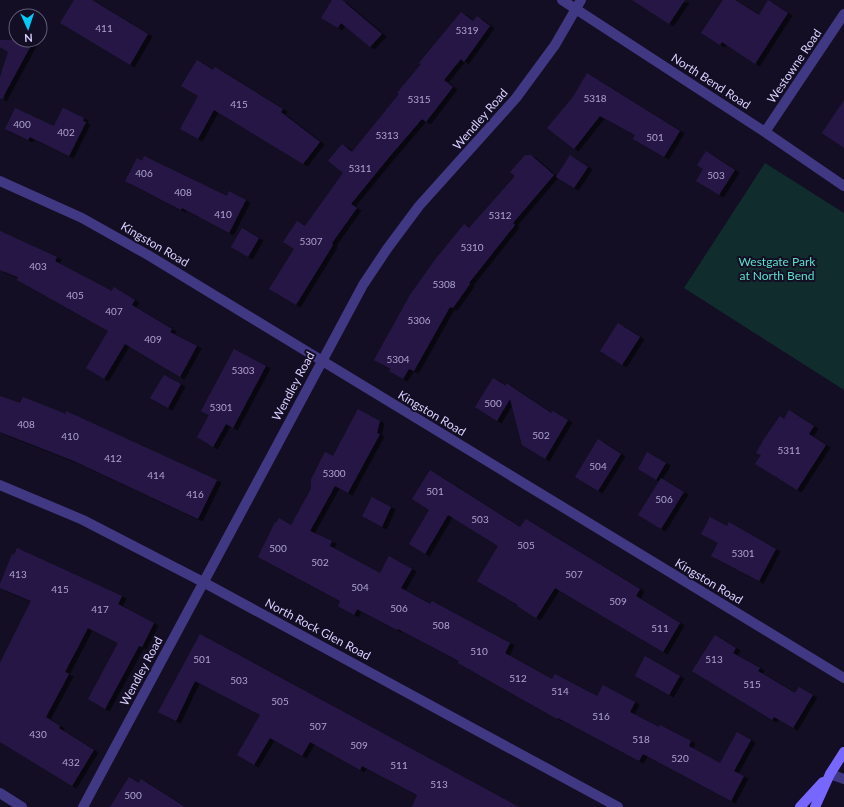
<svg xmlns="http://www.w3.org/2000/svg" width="844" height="807" viewBox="0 0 844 807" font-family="Lato,sans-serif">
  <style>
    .green { fill: #102c2d }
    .building { fill: #261945; filter: url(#shadow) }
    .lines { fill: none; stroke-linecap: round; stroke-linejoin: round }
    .minor { stroke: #413883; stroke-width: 10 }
    .tertiary { stroke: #413883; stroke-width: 10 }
    .secondary { stroke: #7867ff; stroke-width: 10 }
    .labels { text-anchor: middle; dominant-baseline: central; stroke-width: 4; stroke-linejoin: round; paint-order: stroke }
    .number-label { font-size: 10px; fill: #aca2d0 }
    .street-label { font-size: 12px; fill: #d9d0ff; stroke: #130e23 }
    .park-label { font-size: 12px; fill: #5ae1cb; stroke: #130e23 }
  </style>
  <defs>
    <filter id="shadow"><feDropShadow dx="4.5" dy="2.5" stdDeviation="0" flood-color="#0009"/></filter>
  </defs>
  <rect width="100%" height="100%" fill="#130e23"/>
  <path class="green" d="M765,163L844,213V390L684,288Z"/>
  <path class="building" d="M74,0H92L148,34L130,65L60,23Z
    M332,0H342L382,34L370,47L341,23L338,28L321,18Z
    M632,0H685L669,24Z
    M723,0H735L759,15L768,0L788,13L755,64L722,42L720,45L701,33Z
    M461,12L473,21L477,16L490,26L464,62L461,59L444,80L453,87L426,122L422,119L391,155L351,204L357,208L332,243L333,245L296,305L269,289L294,249L283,242L297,221L305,226L343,173L328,161L342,144L352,152L399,94L397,93L421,64L419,63Z
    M0,40H34L2,99L0,98V77L8,52L0,47Z
    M197,60L213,70L215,67L283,109L281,112L320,142L303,164L214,110L198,139L180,129L198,96L181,86Z
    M587,73L680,131L664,157L633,139L635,135L600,116L574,149L547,128L573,97Z
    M844,100V148L822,133Z
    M15,108L54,126L63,108L84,118L83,121L86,122L69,156L30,137L28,140L5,129Z
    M706,151L735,170L719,195L696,181L703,169L697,165Z
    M525,155H531L554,175L513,223L515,225L469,283L470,284L453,308L450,307L414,371L409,369L403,379L389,371L391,369L374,360L410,295L434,261L464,224L469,228L515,176L510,172Z
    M570,155L588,167L574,188L556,177Z
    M144,156L227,196L229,191L246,200L229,233L188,211L182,208L181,210L125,181L137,158L142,161Z
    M242,228L259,238L248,257L231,247Z
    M0,231L57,257L55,261L112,291L114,287L135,300L132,305L172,329L170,332L197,346L180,377L125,344L104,379L86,368L108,331L17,280L18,277L0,270Z
    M618,323L640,337L622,365L600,351Z
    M234,349L266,366L233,428L226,424L213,447L197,437L209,415L201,411Z
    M164,375L181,384L168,408L150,398Z
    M493,378L506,386V383L551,413L553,411L568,420L545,459L522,445L510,399L497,421L475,407Z
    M0,396L20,403L23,397L66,414V411L217,480L198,519L74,461L0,432Z
    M358,409L380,421L377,433L380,434L348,493L335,486L310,531L332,541L330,546L380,573L389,556L412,569L401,588L430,604L432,601L510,643L505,653L552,679L555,674L597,696L603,685L635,702L630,712L659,727L660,725L691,741L689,746L720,763L737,732L751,740L734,771L744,776L731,801L643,754L639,761L558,718L557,719L458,663L459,661L398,629L397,630L357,609L354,615L338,606L340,601L258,557L275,522L276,523L279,518L291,525L311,489V480L325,452L333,456Z
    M789,410L814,426L809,434L826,445L797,490L755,464L761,455L756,453L764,439L780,416L784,419Z
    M598,439L621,454L598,491L575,477Z
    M647,452L666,463L656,480L638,469Z
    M430,470L520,527L526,519L640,589L636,596L680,623L663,652L555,588L536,618L517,606L518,605L477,581L498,546L448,515L425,554L409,544L429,510L412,499Z
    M661,478L684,492L661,529L638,515Z
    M372,497L391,507L382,527L362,516Z
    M710,517L727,526L729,522L776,549L759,581L711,556L718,543L701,534Z
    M17,548L122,596L118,604L154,623L142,647L139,646L105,709L88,699L118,643L88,628L65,672L69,674L46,717L60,726L59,728L94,750L72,786L0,742V663L31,601L0,588V584L12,554L14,555Z
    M200,634L224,647L519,807H412L417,795L362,766L360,770L310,742L302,756L270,738L254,765L237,755L260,715L195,681L176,721L158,712Z
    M715,635L736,648L733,653L760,668L758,671L795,693L799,687L813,695L793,728L774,717L772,720L692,671Z
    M645,656L680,676L669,695L635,676Z
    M129,777L139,783L141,779L185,807H110Z"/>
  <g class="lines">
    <path class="minor" d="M562,0L765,132L844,186
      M765,132L844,14
      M0,181L82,218L148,255L844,678
      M830,774L844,779
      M0,793L22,807
      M83,807L363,285L387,249L419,206L516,98L555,45L581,0"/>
    <path class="tertiary" d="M0,485L83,520L203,582L618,807"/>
    <path class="secondary" d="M800,807L823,782
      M815,807L830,774L844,752"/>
  </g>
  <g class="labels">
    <g class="number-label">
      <text x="104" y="28">411</text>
      <text x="467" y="30">5319</text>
      <text x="595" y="98">5318</text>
      <text x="419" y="99">5315</text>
      <text x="239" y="104">415</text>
      <text x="22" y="124">400</text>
      <text x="66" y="132">402</text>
      <text x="387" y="135">5313</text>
      <text x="655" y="137">501</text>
      <text x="360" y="168">5311</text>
      <text x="144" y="173">406</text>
      <text x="716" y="175">503</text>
      <text x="183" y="192">408</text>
      <text x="223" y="214">410</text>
      <text x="500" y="215">5312</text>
      <text x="311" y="241">5307</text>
      <text x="472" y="247">5310</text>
      <text x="38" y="266">403</text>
      <text x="444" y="284">5308</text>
      <text x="75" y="295">405</text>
      <text x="114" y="311">407</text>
      <text x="419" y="320">5306</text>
      <text x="153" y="339">409</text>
      <text x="398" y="359">5304</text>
      <text x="243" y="370">5303</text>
      <text x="493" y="403">500</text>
      <text x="221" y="407">5301</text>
      <text x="26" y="424">408</text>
      <text x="541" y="435">502</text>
      <text x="70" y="436">410</text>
      <text x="789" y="450">5311</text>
      <text x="113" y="458">412</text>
      <text x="598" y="466">504</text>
      <text x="334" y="473">5300</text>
      <text x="156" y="475">414</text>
      <text x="435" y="491">501</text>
      <text x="195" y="494">416</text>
      <text x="664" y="499">506</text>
      <text x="480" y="519">503</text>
      <text x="526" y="545">505</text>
      <text x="278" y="548">500</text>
      <text x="743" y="553">5301</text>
      <text x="320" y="562">502</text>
      <text x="18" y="574">413</text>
      <text x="574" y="574">507</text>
      <text x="360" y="587">504</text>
      <text x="60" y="589">415</text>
      <text x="618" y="601">509</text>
      <text x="399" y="608">506</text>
      <text x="100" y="609">417</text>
      <text x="441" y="625">508</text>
      <text x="660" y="628">511</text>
      <text x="479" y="651">510</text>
      <text x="202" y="659">501</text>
      <text x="714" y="659">513</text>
      <text x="518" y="678">512</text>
      <text x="239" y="680">503</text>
      <text x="752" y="684">515</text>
      <text x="560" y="691">514</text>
      <text x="280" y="701">505</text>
      <text x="601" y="716">516</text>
      <text x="318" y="726">507</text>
      <text x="38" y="734">430</text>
      <text x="641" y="739">518</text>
      <text x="359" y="745">509</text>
      <text x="680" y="758">520</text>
      <text x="71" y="762">432</text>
      <text x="399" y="765">511</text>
      <text x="439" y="784">513</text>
      <text x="133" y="795">500</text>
    </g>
    <g class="street-label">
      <text transform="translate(794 66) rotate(-56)">Westowne Road</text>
      <text transform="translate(711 81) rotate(33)">North Bend Road</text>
      <text transform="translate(480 119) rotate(-49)">Wendley Road</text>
      <text transform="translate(155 244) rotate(30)">Kingston Road</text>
      <text transform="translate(293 386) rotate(-62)">Wendley Road</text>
      <text transform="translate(432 413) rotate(31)">Kingston Road</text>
      <text transform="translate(709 581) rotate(31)">Kingston Road</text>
      <text transform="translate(318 629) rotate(28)">North Rock Glen Road</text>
      <text transform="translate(141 671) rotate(-62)">Wendley Road</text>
    </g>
    <g class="park-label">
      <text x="777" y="261">Westgate Park<tspan x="777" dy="14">at North Bend</tspan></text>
    </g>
  </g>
  <g transform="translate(28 28) rotate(177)"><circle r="19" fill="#130e23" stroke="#625c7b"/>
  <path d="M0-3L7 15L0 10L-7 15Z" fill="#00ccfb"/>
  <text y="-6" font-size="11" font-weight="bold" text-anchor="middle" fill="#d9d0ff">N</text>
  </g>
</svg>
